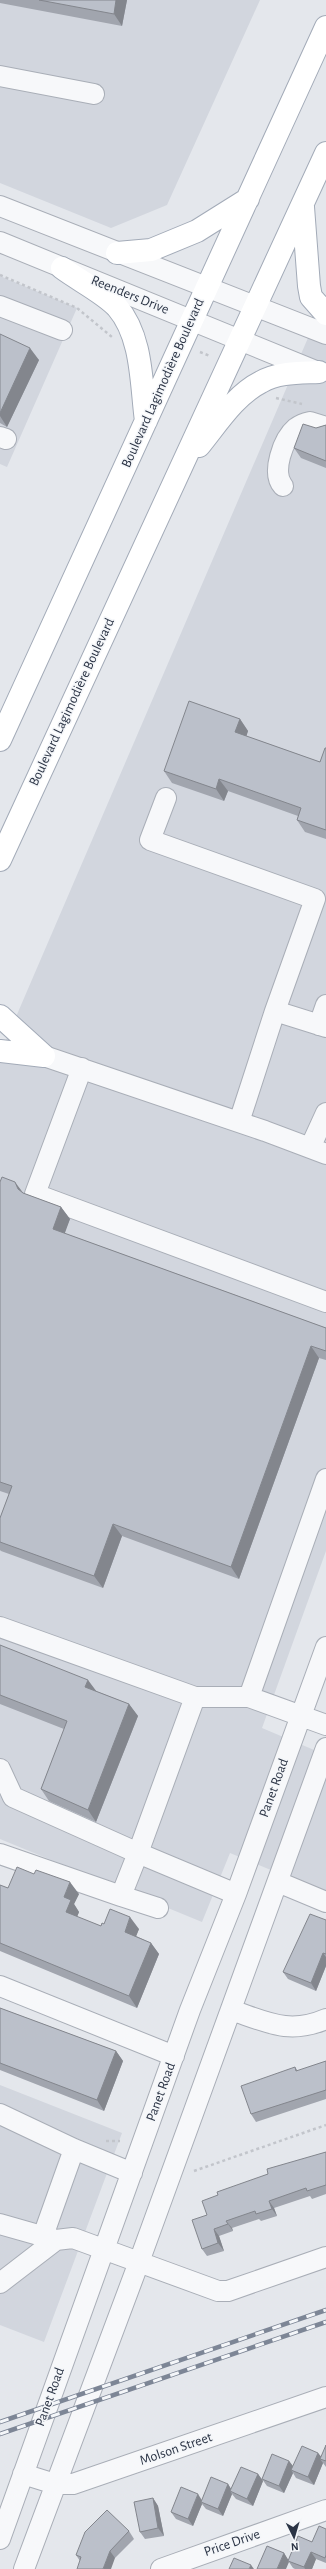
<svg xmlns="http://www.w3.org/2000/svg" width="326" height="2569" viewBox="0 0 326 2569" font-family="'Alegreya Sans',sans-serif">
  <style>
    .built { fill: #d2d6de }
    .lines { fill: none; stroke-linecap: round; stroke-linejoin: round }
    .minor-casing { stroke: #a9aeb7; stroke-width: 22 }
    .major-casing { stroke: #a3abb8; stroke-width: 24 }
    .path { stroke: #c2c5cb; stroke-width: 2.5; stroke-dasharray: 3 3; stroke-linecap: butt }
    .minor { stroke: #f7f8fa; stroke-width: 20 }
    .major { stroke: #fff; stroke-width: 22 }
    .rail-casing { stroke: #7d8696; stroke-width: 4.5 }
    .rail { stroke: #f4f6f9; stroke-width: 3; stroke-dasharray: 9; stroke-linecap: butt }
    .wall { fill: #a1a5ae }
    .shaded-wall { fill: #83868d }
    .building { fill: #bbc0ca; stroke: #83868d }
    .labels { text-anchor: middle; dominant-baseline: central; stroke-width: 3; stroke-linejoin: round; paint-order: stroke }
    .street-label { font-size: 14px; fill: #2b3445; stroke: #f4f6f9 }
  </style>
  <rect width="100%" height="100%" fill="#e4e7ec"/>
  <path class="built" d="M0,0H260L167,205L111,228L0,183Z
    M0,276L77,308L7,467L0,464Z
    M326,296V1551L262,1728L326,1755V1893L230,1853L202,1922L0,1839V1054Z
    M0,2085L122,2133L44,2342L0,2325Z"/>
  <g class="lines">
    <g class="minor-casing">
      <path id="minor" d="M0,76L94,94
        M0,206L326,334
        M0,242L318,372
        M0,306L62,330
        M0,437L6,439
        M283,486C271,473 283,439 296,428C300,425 305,423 310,422L326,427
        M166,798L150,840L315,899L275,1011
        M319,1025L326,1005
        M44,1056L265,1131L326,1154
        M82,1068L35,1194L326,1302
        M239,1122L275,1011L326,1027
        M310,1148L326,1113
        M326,1479L249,1697L326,1725
        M0,1627L195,1697
        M0,1769L13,1797L138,1853L121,1896L158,1908
        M0,1854L121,1896
        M278,1882L326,1902
        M236,1894L138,1853L195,1697H249
        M0,1986L174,2056
        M231,2010C267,2022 289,2035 326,2019
        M0,2114L74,2149L132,2173
        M0,2224L56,2240L73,2238L218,2291H228L326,2257
        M43,2236L74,2149
        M0,2283L56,2240
        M23,2474L55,2484H73L326,2397
        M0,2539L190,2010L236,1894L326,1647
        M24,2569L139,2262L326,1748
        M161,2569L326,2510"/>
    </g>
    <g class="major-casing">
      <path id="major" d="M303,207L309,286L311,297L326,314
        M117,253L151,250L197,231L248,199
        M62,268C78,280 104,293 117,307C143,337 141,385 146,421
        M199,446C217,424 235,395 261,382C278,372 300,373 319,372
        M0,740L326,27
        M0,860L326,153
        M0,1016L44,1056
        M0,1051L44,1056"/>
    </g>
    <path class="path" d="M0,275L77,308L112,337
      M200,352L210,356
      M276,398L302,404
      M106,2141H120
      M194,2171L326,2125"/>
    <use href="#minor" class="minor"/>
    <use href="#major" class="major"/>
    <g class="rail-casing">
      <path id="rail" d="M0,2422L326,2310
        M0,2434L326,2322"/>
    </g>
    <use href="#rail" class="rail"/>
  </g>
  <path class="wall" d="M0,0H127L122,26L0,3Z
    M0,334L39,360L7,427L0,423Z
    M326,425V468L301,458L294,448L316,428Z
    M240,719L248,731L246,736L320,762L326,748V839L305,832L297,820L298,816L228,791L224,801L172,783L164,771Z
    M0,1182L23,1193L61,1207L70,1219L64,1233L326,1328V1360L319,1358L239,1579L122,1536L103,1588L1,1551L0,1550V1518L9,1494L0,1491Z
    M0,1645L96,1691L129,1704L138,1716L96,1822L49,1801L41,1789L64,1729L0,1704Z
    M0,1885L8,1888L79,1894L74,1904L79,1912L77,1917L101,1926L104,1924L139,1929L136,1936L151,1943L159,1954L137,2008L0,1951Z
    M326,1920V1966L316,1991L288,1979L283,1972Z
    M0,2008L116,2051L123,2061L104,2111L0,2070Z
    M326,2061V2099L256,2122L251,2114L295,2067L298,2071Z
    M326,2152V2194L312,2199L310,2196L274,2208L277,2216L261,2221L259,2219L232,2228L233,2231L219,2236L224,2251L207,2256L202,2249L207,2215L218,2195L268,2174Z
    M326,2445V2467L323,2463L314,2485L296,2478L293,2473L284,2493L267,2486L262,2479L289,2461L293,2466L318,2453L321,2457Z
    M258,2474L263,2481L253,2506L236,2499L232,2494L223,2516L206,2509L202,2504L193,2526L176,2519L171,2512L202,2500L228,2484L231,2489Z
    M153,2498L158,2506L164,2536L145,2539L140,2532Z
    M326,2529V2563L316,2559L312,2569H295L293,2568L289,2562L267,2546L284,2553L288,2560L312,2542Z
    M129,2531L134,2539L115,2558L80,2561L76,2555Z"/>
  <path class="shaded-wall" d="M116,0H127L122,26L114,14Z
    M30,348L39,360L7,427L0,416V413Z
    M240,719L248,731L244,744L235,732Z
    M219,779L228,791L224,801L216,789Z
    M15,1182L24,1194L18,1189Z
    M61,1207L70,1219L62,1241L53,1229Z
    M311,1346L319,1358L239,1579L231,1567Z
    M113,1524L122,1536L103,1588L94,1576Z
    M88,1680L97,1692L85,1687Z
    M129,1704L138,1716L96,1822L88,1810Z
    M70,1882L79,1894L74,1904L79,1912L74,1924L66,1912L64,1897Z
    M130,1917L139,1929L133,1944L125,1932Z
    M151,1943L159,1954L137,2008L129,1996Z
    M323,1953L326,1957V1966L316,1991L311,1983Z
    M116,2051L123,2061L104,2111L97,2100Z
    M269,2201L274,2208L277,2216L272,2209Z
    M226,2221L232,2228L233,2231L228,2224Z
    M214,2229L219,2236L224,2251L218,2243Z
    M318,2453L324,2460L320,2459L323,2463L314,2485L308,2477Z
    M289,2461L295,2469L291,2470L293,2473L284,2493L279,2486Z
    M258,2474L263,2481L253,2506L247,2499Z
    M228,2484L233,2492L230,2491L232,2494L223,2516L218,2509Z
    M198,2494L203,2502H201L202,2504L193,2526L188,2519Z
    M153,2498L158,2506L164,2536L158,2528Z
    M110,2551L115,2558L111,2569H103Z
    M311,2552L316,2559L312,2569H305L304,2567Z
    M284,2553L289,2561H288L289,2562L286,2569H277Z
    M251,2565L254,2569H249Z"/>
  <path class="building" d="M39,0H116L114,14Z
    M0,334L30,348L0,413Z
    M303,424L316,428L326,425V461L294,448Z
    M189,701L240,719L235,732L320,762L325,748H326V830L297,820L301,808L219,779L216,789L164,771Z
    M2,1177L15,1182L18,1189L23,1193L61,1207L53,1229L326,1328V1351L311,1346L231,1567L113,1524L94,1576L0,1542V1518L12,1486L0,1482V1182Z
    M0,1645L88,1680L85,1687L129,1704L88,1810L41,1789L67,1721L0,1695Z
    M17,1867L34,1874L36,1870L70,1882L64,1897L71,1900L66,1912L101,1926L102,1923L104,1924L110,1909L130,1917L125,1932L151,1943L129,1996L0,1943V1885L8,1888Z
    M310,1914L326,1920V1954L323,1953L311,1983L283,1972Z
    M0,2008L116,2051L97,2100L0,2063Z
    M326,2061V2090L251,2114L241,2086L295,2067L296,2071Z
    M326,2152V2185L307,2191L306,2188L269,2201L272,2209L256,2214L255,2211L226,2221L228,2224L214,2229L218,2243L202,2249L192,2220L207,2215L202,2201L218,2195L217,2192L268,2174L267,2169Z
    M326,2445V2461L320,2459Z
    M302,2446L318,2453L308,2477L291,2470Z
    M272,2454L289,2461L279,2486L262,2479Z
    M241,2467L258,2474L247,2499L230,2491Z
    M211,2477L228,2484L218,2509L201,2502Z
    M181,2487L198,2494L188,2519L171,2512Z
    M153,2498L158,2528L140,2532L134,2502Z
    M107,2510L129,2531L110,2551L103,2569H77L81,2557L76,2555L85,2532Z
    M319,2526L326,2529V2555L325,2558L311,2552L304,2567L288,2561L298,2536L312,2542Z
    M267,2546L284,2553L277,2569H257Z
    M234,2558L251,2565L249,2569H229Z"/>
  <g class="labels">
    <g class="street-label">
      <text transform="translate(130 295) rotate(22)">Reenders Drive</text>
      <text transform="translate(163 383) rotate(-66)">Boulevard Lagimodière Boulevard</text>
      <text transform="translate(72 702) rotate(-65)">Boulevard Lagimodière Boulevard</text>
      <text transform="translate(274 1788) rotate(-70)">Panet Road</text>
      <text transform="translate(161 2092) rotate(-70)">Panet Road</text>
      <text transform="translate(50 2397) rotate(-70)">Panet Road</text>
      <text transform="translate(176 2449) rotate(-19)">Molson Street</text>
      <text transform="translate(232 2543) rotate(-19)">Price Drive</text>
    </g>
  </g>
  <g transform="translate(294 2537) rotate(175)" stroke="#f4f6f9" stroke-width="3" paint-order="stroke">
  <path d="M0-3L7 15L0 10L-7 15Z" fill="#2b3445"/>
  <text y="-6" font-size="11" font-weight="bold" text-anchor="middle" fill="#2b3445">N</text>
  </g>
</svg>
